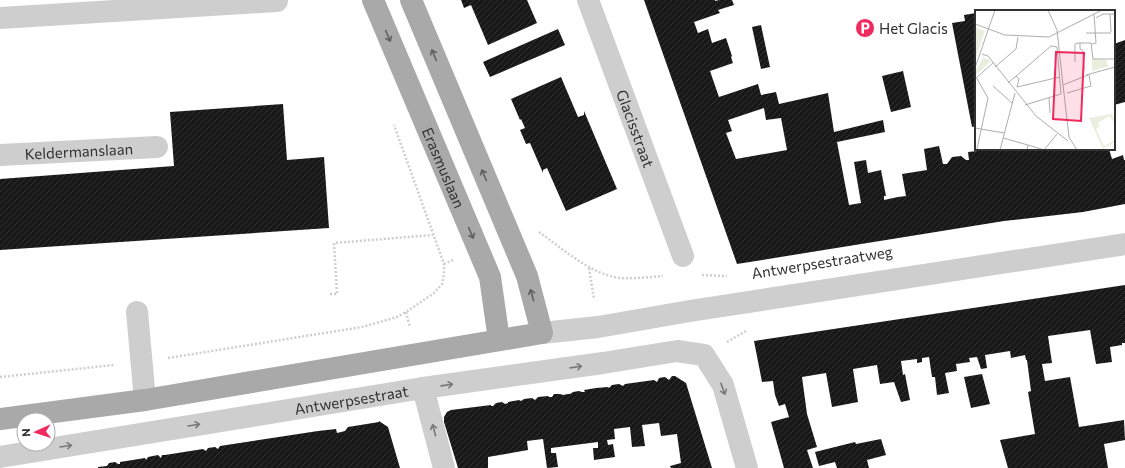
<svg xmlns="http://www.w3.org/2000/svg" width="1125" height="468" viewBox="0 0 1125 468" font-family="Commissioner,sans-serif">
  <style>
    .building { fill: url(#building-hatch); fill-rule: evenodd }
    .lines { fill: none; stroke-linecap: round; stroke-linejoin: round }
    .path { stroke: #cecece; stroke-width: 2.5; stroke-dasharray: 2 2; stroke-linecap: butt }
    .minor { stroke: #cecece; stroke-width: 22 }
    .major { stroke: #a9a9a9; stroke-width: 22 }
    .oneway { stroke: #616161 }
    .oneway2 { stroke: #787878 }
    .labels { text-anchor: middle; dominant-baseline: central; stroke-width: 4; stroke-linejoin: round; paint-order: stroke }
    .poi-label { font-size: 15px; fill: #313131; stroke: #fff; text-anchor: start }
    .street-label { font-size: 15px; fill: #313131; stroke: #fff }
    .inset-road { fill: none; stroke: #adadad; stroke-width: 1 }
    .view { fill: #f02a5f; fill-opacity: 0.15; stroke: #f02a5f; stroke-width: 2 }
    .inset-edge { fill: none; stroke: #313131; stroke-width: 2 }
  </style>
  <defs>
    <pattern id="building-hatch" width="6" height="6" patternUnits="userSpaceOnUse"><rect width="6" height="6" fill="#181818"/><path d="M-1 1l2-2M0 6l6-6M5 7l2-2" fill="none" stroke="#313131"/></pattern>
  </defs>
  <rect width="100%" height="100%" fill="#fff"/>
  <path class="building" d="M461,0H527L537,23L488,45L471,5L464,8Z
    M644,0H715V1L719,0H732L734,5L718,10L720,13L694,22L698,33L708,29L712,43L726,38L732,56L731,57L733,63L710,71L719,97L758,84L761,95L776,92L779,104L828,93L834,132L883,120L885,132L837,142L849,205L861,203L854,162L866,160L868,173L881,170L886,196H884V200L898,197L906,196L902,174L927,170L924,149L939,146L943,164H947L952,157L961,156L966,160H969L968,152L977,151L976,149H1109L1112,159L1123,155L1124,160H1125V204L1083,212L1004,221L737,264ZM764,108L766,120L781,118L787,150L736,159L726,133L732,131L728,120Z
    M976,13V126L972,127L952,23L965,21L964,15Z
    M761,25L770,67L761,69L752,27Z
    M558,29L565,45L490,77L483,62Z
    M1125,40V102L1114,105V44Z
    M903,71L911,107L891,112L882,76Z
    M561,77L578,117L584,115V111L617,189L566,211L547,168L543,170V173L530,143L526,144L520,130L525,128L521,119L520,120L511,99Z
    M283,104L287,160L324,157L329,228L0,250V179L174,166L170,112Z
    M1125,285V343H1122V345L1110,347L1112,362L1096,364L1090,330L1048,336L1052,363L1042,364L1045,381L1070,377L1079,427L1124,420L1125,440L1104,444L1108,468H1008L1000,440L1035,434L1028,392L1031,391L1027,360H1026L1025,355L1011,358L1010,351L985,355L987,368L981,369L977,357L969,358L970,362L956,364L957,371L945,373L949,393L937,395L935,377H932L929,357L922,358V362L917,363V359L901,361L903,375L905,374L910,400L901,402L894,382L880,384L877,365L853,369L858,402L832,407L826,373L802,377L807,414L817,447L807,450L813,468H784L771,422L789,417L785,404L779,406L775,395L773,381L762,382L754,341Z
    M982,374L990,404L971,408L964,377Z
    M672,376H675L686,383L712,468H671L670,466L681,463L677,434L661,436L659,423L642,425L645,446L632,447L630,427L614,429L615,439L607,440L608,445L613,444L615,457L594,460L593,448H598V442L551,448V453H556L558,467L547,468L543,439L527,441L528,450L488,457V468H458L444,422V417L447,412L451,410L491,405V406H493L496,403L502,402L505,404L508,403V402L519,400L521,401L524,399L532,398L535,400L538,397L548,396L549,397H552L554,394H560L563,395L568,394H570L573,392L579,391L582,392H585L584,390L596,388L608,387L609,388L612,385L619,384L623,386L625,384L654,380L657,382L659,378L665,377L669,380Z
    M379,421L388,427L400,468H98V467L107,466L109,463L115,462L118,464H120V462L145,458L146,460L148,457L158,455L161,458L162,455H165L203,449L206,451L208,448L215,447L218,449L220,446L318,431L336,429L337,433L345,431L348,427L379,422Z
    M881,439L886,455L867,460L869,468H837L835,462L819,466L815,452L855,442L856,444Z"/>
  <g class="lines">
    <path class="path" d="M539,232C563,249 590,274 620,278C634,279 649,277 663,276
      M444,264L453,260
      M589,268L594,299
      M702,275L727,276
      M330,294H337L334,243L433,235
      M406,312L410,327
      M727,342L746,331
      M168,358L362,327L397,317L406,312L434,293L442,284L444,274V264L394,125
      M0,377L114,365"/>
    <g class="minor">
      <path id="s1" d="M588,0L683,256"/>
      <path d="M0,18L277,1"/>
      <path id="s2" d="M0,155L157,147"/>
      <path d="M137,312L145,400"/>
      <path d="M542,333L598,327L690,311L1125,244"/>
      <path d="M423,388L444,468"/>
      <path id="s3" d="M0,457L423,388L603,363L677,351L704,355L723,385L747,468"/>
    </g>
    <g class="major">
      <path id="s4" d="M373,0L490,277L499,340"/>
      <path d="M0,419L145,400L542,333L527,276L411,0"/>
    </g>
  </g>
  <defs><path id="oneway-shaft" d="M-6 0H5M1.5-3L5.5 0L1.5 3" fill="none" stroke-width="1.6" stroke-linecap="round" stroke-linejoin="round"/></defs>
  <g class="oneway">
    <use href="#oneway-shaft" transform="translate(388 36) rotate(67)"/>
    <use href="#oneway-shaft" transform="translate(434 55) rotate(-113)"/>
    <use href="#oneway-shaft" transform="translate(484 175) rotate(-113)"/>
    <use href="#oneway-shaft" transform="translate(471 233) rotate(67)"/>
    <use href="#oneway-shaft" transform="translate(532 295) rotate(-105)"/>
  </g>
  <g class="oneway2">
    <use href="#oneway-shaft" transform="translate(576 367) rotate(-8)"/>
    <use href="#oneway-shaft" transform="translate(447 385) rotate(-8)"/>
    <use href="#oneway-shaft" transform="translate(723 389) rotate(70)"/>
    <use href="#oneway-shaft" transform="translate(194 425) rotate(-9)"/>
    <use href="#oneway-shaft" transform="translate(434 430) rotate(-105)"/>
    <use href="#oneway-shaft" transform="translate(66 446) rotate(-9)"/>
  </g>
  <defs>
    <g id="parking-disc" transform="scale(1)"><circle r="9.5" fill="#f02a5f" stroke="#fff"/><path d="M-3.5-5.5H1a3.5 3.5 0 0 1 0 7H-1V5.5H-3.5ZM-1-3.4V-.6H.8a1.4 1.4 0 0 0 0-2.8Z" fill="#fff"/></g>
  </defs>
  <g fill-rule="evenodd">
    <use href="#parking-disc" x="865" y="28"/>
  </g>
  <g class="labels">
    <g class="poi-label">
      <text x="879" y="28">Het Glacis</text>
    </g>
    <g class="street-label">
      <text stroke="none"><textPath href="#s1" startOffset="137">Glacisstraat</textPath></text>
      <text stroke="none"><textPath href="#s2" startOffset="79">Keldermanslaan</textPath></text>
      <text stroke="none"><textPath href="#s4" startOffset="182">Erasmuslaan</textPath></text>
      <text transform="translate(822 262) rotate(-9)">Antwerpsestraatweg</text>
      <text stroke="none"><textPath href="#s3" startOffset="356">Antwerpsestraat</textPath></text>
    </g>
  </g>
  <g transform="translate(975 10)">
    <rect width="140" height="140" fill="#fff"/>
    <path d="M8,47L16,51L0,66V62ZM117,49L131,50L134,56L117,61Z" fill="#eaeede"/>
    <path d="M0,17L10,21L0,50ZM137,104L140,113L134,106L123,113L124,117L121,119L129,136L140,130V132L128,139L114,108Z" fill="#eaeede"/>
    <path class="inset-road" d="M73,0L82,20L88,75L113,65M135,4L136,22M121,8L128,4H140M0,14L30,25L74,27L127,0M111,23H136M105,33V39L108,41L109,60M117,34L121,33L119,4M7,44L13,46L61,106L93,131M100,52V34L103,33H116L118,49H140M20,57L41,39L43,27M0,58L20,0M111,65L140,57M41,66L44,69L42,77L85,67M1,67L13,88L2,139M0,69L18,53M33,73L76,36L82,37L86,84L50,95M88,75L94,127L102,140M18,76L37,93M92,83L116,76L114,65M74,88L75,103M0,118L29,123M28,128L53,135M25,140L40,83M52,140L53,135L69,140M69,140L82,124"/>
    <path class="view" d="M81,42L109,43L106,111L78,109Z"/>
    <rect width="140" height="140" class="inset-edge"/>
  </g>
  <g transform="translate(36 432) rotate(267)"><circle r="19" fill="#ffffff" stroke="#adadad"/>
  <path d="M0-3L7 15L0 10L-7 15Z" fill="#f02a5f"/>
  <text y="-6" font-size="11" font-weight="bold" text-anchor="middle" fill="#313131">N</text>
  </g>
</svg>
